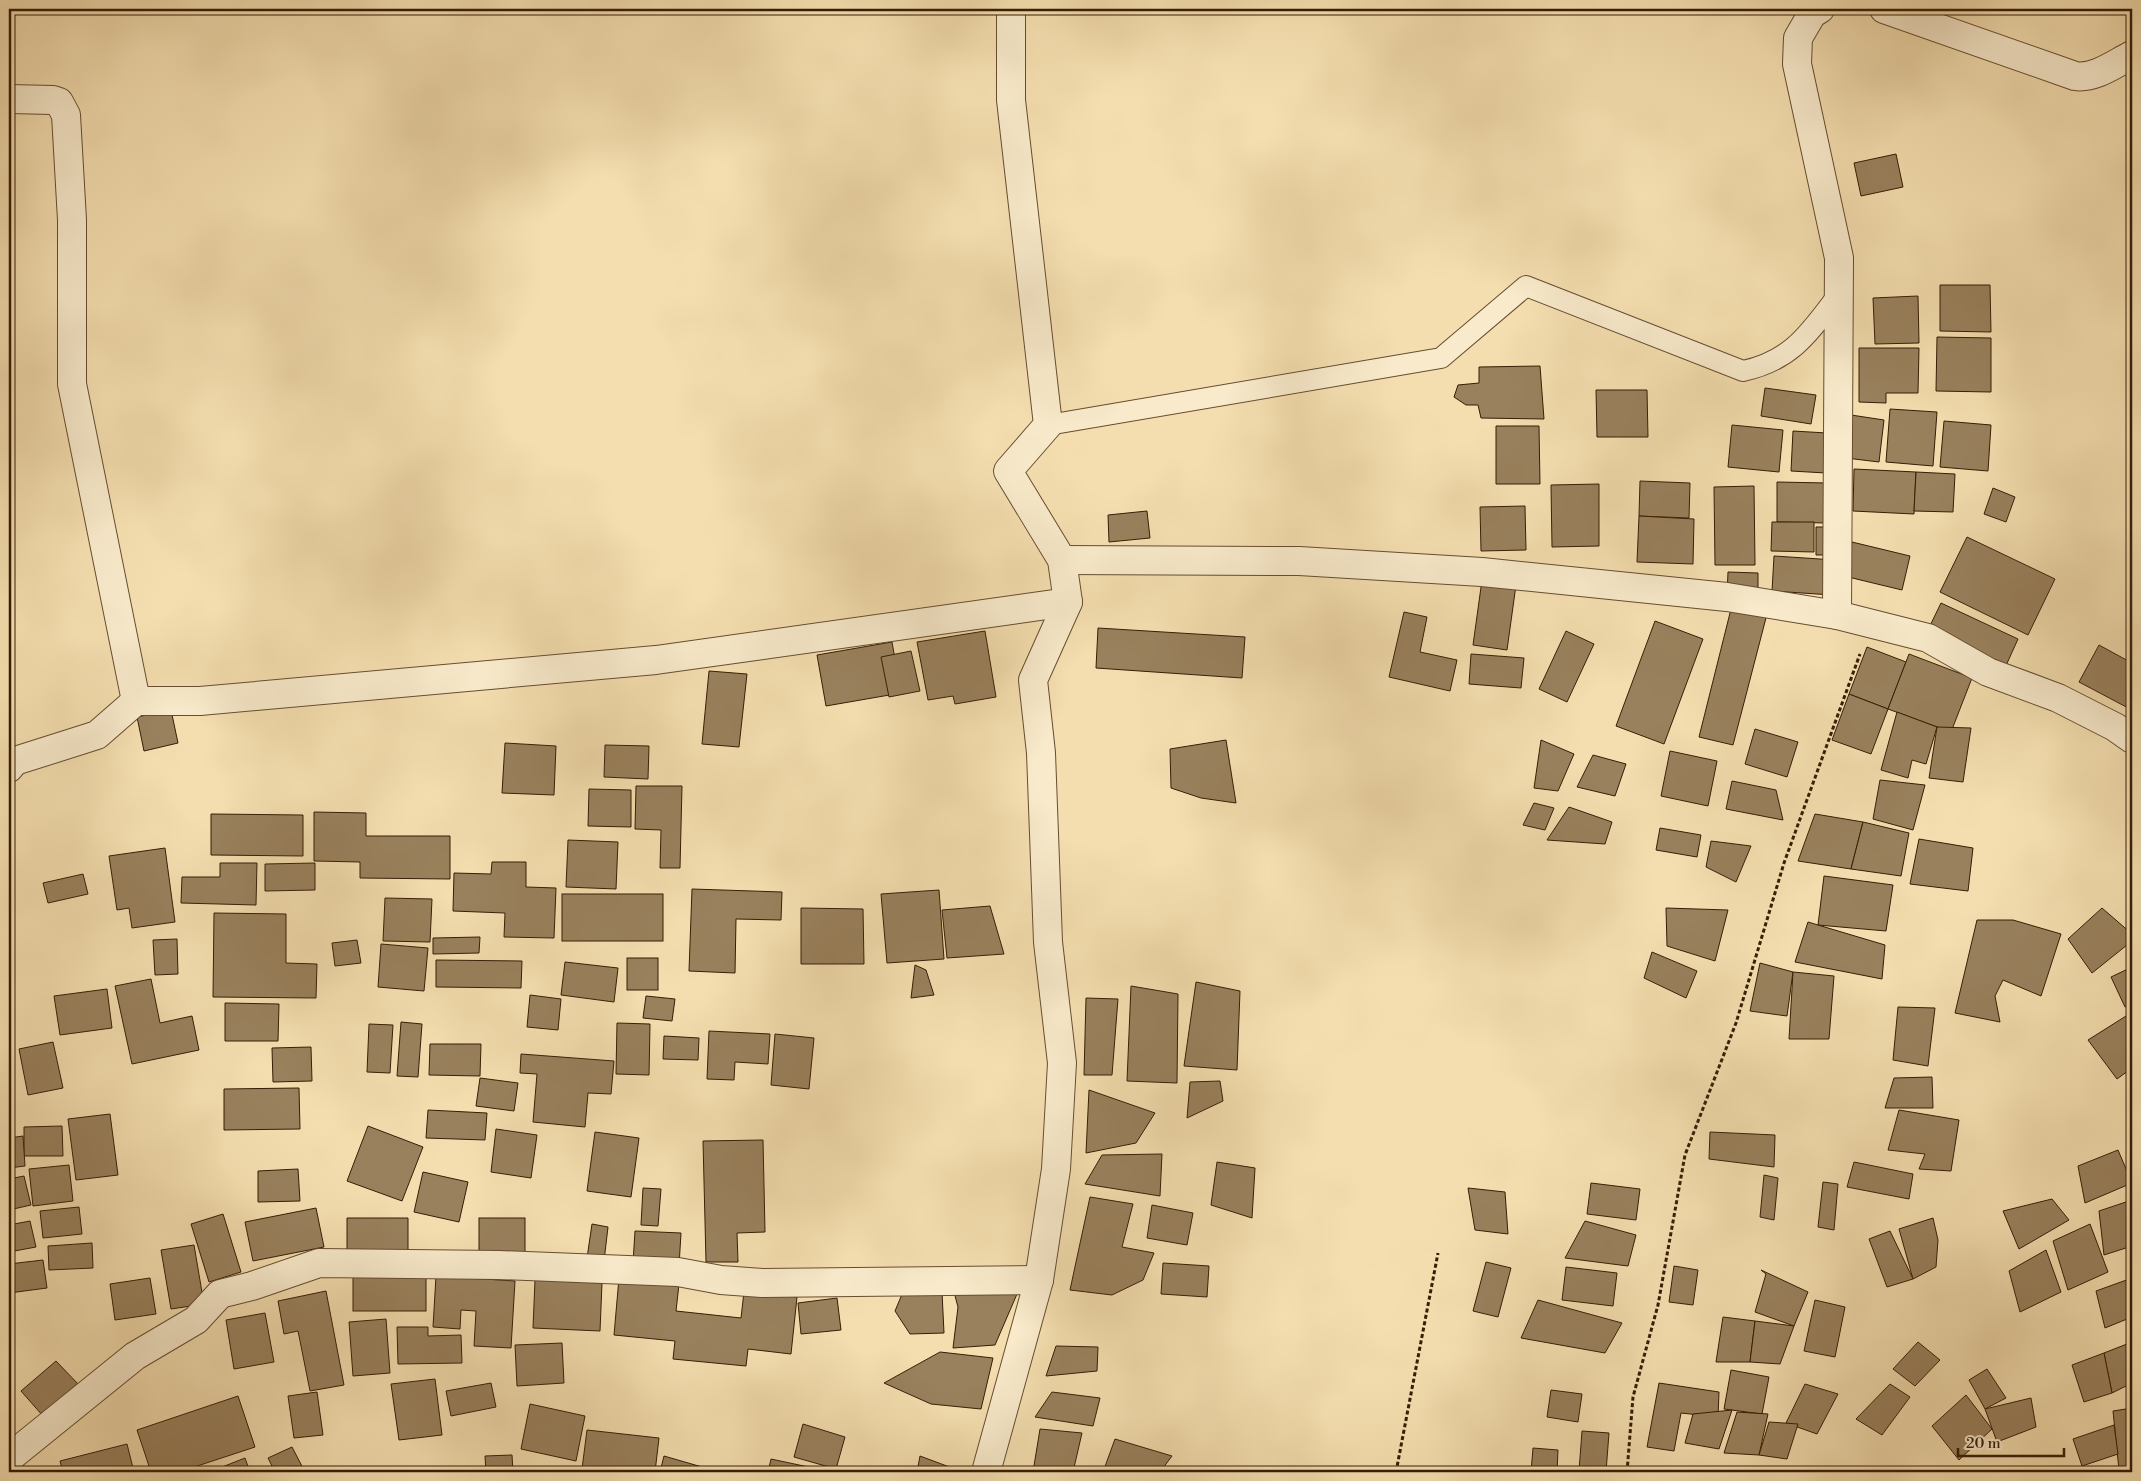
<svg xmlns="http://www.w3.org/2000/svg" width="2141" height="1481" viewBox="0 0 2141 1481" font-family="'Libre Bodoni',serif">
	<rect width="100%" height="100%" fill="#f4deaf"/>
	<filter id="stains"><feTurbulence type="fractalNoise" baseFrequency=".004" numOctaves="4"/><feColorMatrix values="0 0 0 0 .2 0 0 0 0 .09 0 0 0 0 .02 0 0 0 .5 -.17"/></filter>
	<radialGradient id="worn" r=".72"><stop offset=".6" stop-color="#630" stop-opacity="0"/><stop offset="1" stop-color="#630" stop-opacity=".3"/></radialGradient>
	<g fill="#99815d" stroke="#361d05">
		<path d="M1896,154L1903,187L1861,196L1854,163Z"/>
		<path d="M1940,285H1990L1991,332L1940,331Z"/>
		<path d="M1918,296L1919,343L1875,344L1873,298Z"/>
		<path d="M1937,337L1991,338V392L1936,391Z"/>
		<path d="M1859,348H1919L1918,393H1886V403L1859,402Z"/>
		<path d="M1540,366L1544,419L1481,418L1478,405H1466L1454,397L1458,385L1479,383V367Z"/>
		<path d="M1765,388L1816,395L1811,424L1761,416Z"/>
		<path d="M1596,390H1647L1648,437H1597Z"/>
		<path d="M1890,409L1937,412L1933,466L1886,462Z"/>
		<path d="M1851,415L1884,420L1879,462L1846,458Z"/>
		<path d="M1944,421L1991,425L1988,471L1940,467Z"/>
		<path d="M1732,425L1783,430L1779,472L1728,467Z"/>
		<path d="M1496,426H1539L1540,484H1496Z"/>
		<path d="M1793,431L1827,433L1826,473L1791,471Z"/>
		<path d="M1854,469L1916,472L1914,514L1853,511Z"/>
		<path d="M1916,472L1955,474L1953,512L1914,511Z"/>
		<path d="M1640,481L1690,483L1689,518L1639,516Z"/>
		<path d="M1777,482L1827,483L1826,523L1777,522Z"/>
		<path d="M1599,484V546L1552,547L1551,485Z"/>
		<path d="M1754,486L1755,565H1715L1714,487Z"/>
		<path d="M1993,488L2015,497L2006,522L1984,514Z"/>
		<path d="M1525,506L1526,550L1481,551L1480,507Z"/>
		<path d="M1147,511L1150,538L1109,542L1108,515Z"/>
		<path d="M1639,516L1694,519L1693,564L1637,562Z"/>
		<path d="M1772,522H1814V552L1771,551Z"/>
		<path d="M1816,527H1835L1834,555H1816Z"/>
		<path d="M1967,537L2055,579L2028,635L1940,592Z"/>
		<path d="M1852,542L1910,556L1902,590L1844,576Z"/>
		<path d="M1774,556L1835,560L1832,595L1772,591Z"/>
		<path d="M1728,572L1758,573V596L1727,595Z"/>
		<path d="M1482,580L1516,585L1507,650L1473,645Z"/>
		<path d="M1941,603L2018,639L2004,670L1926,634Z"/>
		<path d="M1732,605L1767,614L1733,745L1699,737Z"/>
		<path d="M1404,612L1427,617L1420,652L1457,660L1450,691L1389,677Z"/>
		<path d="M1655,621L1703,639L1664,744L1616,726Z"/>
		<path d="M1098,628L1245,637L1242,678L1096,668Z"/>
		<path d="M985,631L996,697L955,704L953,696L928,700L917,642Z"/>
		<path d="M1566,631L1594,644L1567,702L1539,689Z"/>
		<path d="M892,642L901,693L826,706L817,655Z"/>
		<path d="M2099,645L2132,663V710L2079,682Z"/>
		<path d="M1867,647L1906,662L1888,709L1849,694Z"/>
		<path d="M911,651L920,691L889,697L881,657Z"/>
		<path d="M1471,654L1524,658L1521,688L1469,684Z"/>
		<path d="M1909,654L1972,678L1951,732L1888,709Z"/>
		<path d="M709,671L747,674L739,747L702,744Z"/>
		<path d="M1849,694L1888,709L1871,754L1832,740Z"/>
		<path d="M171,710L178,743L144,751L137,717Z"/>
		<path d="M1897,712L1937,727L1926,764L1912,760L1908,778L1881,770Z"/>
		<path d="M1937,727L1971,728L1963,782L1929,778Z"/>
		<path d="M1755,729L1798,742L1787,777L1745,764Z"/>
		<path d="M1226,740L1236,803L1201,798L1171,788L1170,749Z"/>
		<path d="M1541,740L1574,754L1558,791L1534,788Z"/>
		<path d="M505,743L556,746L554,795L502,793Z"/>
		<path d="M605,745L649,746L648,779L604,777Z"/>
		<path d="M1670,751L1717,761L1708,806L1661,796Z"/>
		<path d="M1593,755L1626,764L1615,796L1577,787Z"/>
		<path d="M1880,780L1925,785L1913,830L1873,819Z"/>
		<path d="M1732,781L1776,790L1783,820L1726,809Z"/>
		<path d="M636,786H682L680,868H660L661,830L635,829Z"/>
		<path d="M589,789L631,790V827L588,826Z"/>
		<path d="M1534,803L1554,808L1545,830L1523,825Z"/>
		<path d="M1569,807L1612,822L1605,844L1547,840Z"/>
		<path d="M314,812L366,813V836H450V879L360,878V862L314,861Z"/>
		<path d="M211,814L303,815V856L211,855Z"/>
		<path d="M1815,814L1863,822L1851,869L1798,861Z"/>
		<path d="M1863,822L1909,833L1901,876L1851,869Z"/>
		<path d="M1660,828L1701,835L1697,857L1656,850Z"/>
		<path d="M1919,839L1973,848L1968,891L1910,884Z"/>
		<path d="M568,840L618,842L616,889L566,887Z"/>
		<path d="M1711,841L1751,846L1736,882L1706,867Z"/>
		<path d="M165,848L175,922L132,928L129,908L117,910L109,856Z"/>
		<path d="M492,862H526V887L556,888L554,938L504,937L505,913L453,911L454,873L491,874Z"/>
		<path d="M220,863H257L256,905L181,903L182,877H220Z"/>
		<path d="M315,863V890L265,891V864Z"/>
		<path d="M83,874L88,894L48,903L43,883Z"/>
		<path d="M1824,876L1893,885L1886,931L1818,925Z"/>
		<path d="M692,889L782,892L781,920L736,919L735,973L689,971Z"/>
		<path d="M939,890L944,959L887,963L881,894Z"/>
		<rect x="562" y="894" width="101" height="47"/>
		<path d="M385,898L432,899L430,942L383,941Z"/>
		<path d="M990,906L1004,954L947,958L942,910Z"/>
		<path d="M801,908L863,909L864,964H801Z"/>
		<path d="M1666,908L1728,910L1715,961L1667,946Z"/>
		<path d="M2102,908L2132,934V941L2092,973L2068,939Z"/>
		<path d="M214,913L286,914V963L317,964L316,998L213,997Z"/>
		<path d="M1977,920H2013L2061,934L2041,996L2003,980L1995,996L2000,1022L1955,1013Z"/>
		<path d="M1808,922L1885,945L1882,979L1795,962Z"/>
		<path d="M480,937L479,953L433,954V938Z"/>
		<path d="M177,939L178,974L155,975L153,940Z"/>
		<path d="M357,940L361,963L335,966L332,943Z"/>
		<path d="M381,944L428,948L424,991L378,987Z"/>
		<path d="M1652,952L1697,971L1686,998L1644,978Z"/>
		<rect x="627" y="958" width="31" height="32"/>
		<path d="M436,960L522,961L521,988L436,987Z"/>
		<path d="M565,962L618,968L614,1002L561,995Z"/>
		<path d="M1760,963L1793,972L1787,1016L1750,1011Z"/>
		<path d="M915,965L926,970L934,995L911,998Z"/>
		<path d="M2132,967V1005L2125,1007L2111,977Z"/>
		<path d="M1793,972L1834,976L1829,1039H1789Z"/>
		<path d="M151,979L160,1023L192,1016L199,1050L132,1064L115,986Z"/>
		<path d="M1196,982L1240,991L1237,1070L1184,1066Z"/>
		<path d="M1131,986L1178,994L1177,1083L1127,1081Z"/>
		<path d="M107,989L112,1028L60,1035L54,996Z"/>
		<path d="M530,995L561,999L558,1030L527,1027Z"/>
		<path d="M646,996L675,999L672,1021L643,1018Z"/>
		<path d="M1086,998L1118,999L1112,1075H1084Z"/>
		<path d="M225,1003L279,1004L278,1041H225Z"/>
		<path d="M1898,1007L1935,1008L1928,1066L1893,1060Z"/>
		<path d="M2126,1016L2132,1026V1068L2117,1079L2088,1040Z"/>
		<path d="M401,1022L422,1024L418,1077L397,1076Z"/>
		<path d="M617,1023L650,1024L649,1075L616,1074Z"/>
		<path d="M369,1024L393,1025L390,1073L367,1072Z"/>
		<path d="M709,1031L770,1034L768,1064L735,1062L734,1080L707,1079Z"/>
		<path d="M775,1034L814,1038L809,1089L771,1085Z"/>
		<path d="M664,1036L699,1038L698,1060L663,1059Z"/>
		<path d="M53,1042L63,1088L28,1095L19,1049Z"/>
		<path d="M430,1044H481L480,1076L429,1075Z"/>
		<path d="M311,1047L312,1081L273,1082L272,1048Z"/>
		<path d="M521,1054L614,1061L611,1094L588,1093L585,1127L533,1122L537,1074L520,1073Z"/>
		<path d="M1932,1077L1933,1108H1885L1894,1078Z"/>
		<path d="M480,1078L518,1083L514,1111L476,1106Z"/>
		<path d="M1220,1081L1223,1101L1187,1118L1190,1082Z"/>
		<path d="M299,1088L300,1129L224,1130V1089Z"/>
		<path d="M1089,1090L1155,1113L1136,1143L1086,1153Z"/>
		<path d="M428,1110L487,1113L485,1140L426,1138Z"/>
		<path d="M1899,1110L1959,1120L1951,1171L1919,1169L1925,1154L1888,1150Z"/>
		<path d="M110,1114L118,1175L76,1180L68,1119Z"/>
		<path d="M62,1126L63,1156H24V1127Z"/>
		<path d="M368,1126L423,1147L402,1201L347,1181Z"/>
		<path d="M496,1129L537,1135L531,1178L491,1172Z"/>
		<path d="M595,1132L639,1138L631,1197L587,1191Z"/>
		<path d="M1710,1132L1775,1135L1774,1167L1709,1159Z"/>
		<path d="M23,1136L25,1166L9,1168V1138Z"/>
		<path d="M763,1140L765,1232L737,1233L738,1262H706L703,1141Z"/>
		<path d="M2118,1150L2132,1183L2085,1203L2078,1166Z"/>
		<path d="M1162,1154L1160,1196L1085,1184L1102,1155Z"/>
		<path d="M1217,1162L1255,1168L1252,1218L1211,1205Z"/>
		<path d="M1854,1162L1913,1174L1909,1199L1847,1187Z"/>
		<path d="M69,1165L73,1201L33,1206L29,1169Z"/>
		<path d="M298,1169L300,1201L258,1202V1171Z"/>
		<path d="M423,1172L468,1182L459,1222L414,1212Z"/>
		<path d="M1764,1175L1778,1178L1774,1220L1760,1217Z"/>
		<path d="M24,1176L31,1205L9,1210V1179Z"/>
		<path d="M1823,1182L1838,1184L1834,1230L1818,1227Z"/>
		<path d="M1591,1183L1640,1189L1636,1220L1587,1214Z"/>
		<path d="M643,1188L661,1189L658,1226L641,1225Z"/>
		<path d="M1468,1188L1505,1192L1508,1234L1475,1230Z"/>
		<path d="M1090,1197L1133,1204L1122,1247L1154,1253L1143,1280L1112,1295L1070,1290Z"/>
		<path d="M2052,1199L2069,1220L2019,1249L2003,1211Z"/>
		<path d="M2132,1200V1246L2104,1255L2099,1211Z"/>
		<path d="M1152,1205L1193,1213L1187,1245L1147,1238Z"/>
		<path d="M79,1207L82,1234L43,1238L40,1211Z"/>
		<path d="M316,1208L324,1247L253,1261L245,1222Z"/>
		<path d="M223,1214L241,1272L209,1282L191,1224Z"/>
		<path d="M347,1218H408V1256L347,1255Z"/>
		<rect x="479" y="1218" width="46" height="35"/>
		<path d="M1933,1218L1938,1240L1936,1267L1913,1279L1899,1229Z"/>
		<path d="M30,1221L36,1247L9,1252V1225Z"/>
		<path d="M1585,1221L1636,1235L1628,1266L1565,1258Z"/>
		<path d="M592,1224L608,1227L604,1261L587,1258Z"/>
		<path d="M2090,1224L2108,1272L2068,1290L2053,1241Z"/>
		<path d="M635,1231L681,1233L679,1266L633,1263Z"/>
		<path d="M1890,1231L1913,1279L1887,1287L1869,1239Z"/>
		<path d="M92,1243L93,1268L49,1270L48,1246Z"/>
		<path d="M194,1245L204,1304L171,1309L161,1250Z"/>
		<path d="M2046,1250L2061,1292L2020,1312L2009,1271Z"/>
		<path d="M43,1260L47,1288L9,1293V1264Z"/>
		<path d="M1486,1262L1511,1268L1498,1317L1473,1311Z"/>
		<path d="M1163,1263L1209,1266L1207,1297L1161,1294Z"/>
		<path d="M1674,1266L1698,1270L1693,1305L1669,1302Z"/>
		<path d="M1566,1267L1617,1273L1613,1306L1562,1300Z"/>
		<rect x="353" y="1270" width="73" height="41"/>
		<path d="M1761,1270L1808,1292L1794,1326L1755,1312L1766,1274Z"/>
		<path d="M436,1276L515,1281L511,1348L474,1346L476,1311L461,1310L460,1329L433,1327Z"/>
		<path d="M150,1278L156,1314L115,1320L110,1284Z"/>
		<path d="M619,1278L679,1284L676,1311L741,1318L744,1292L797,1297L791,1354L748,1349L746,1366L673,1359L675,1341L614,1335Z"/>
		<path d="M2132,1278V1317L2105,1328L2096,1291Z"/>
		<path d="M535,1280L602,1283L600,1331L533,1328Z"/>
		<path d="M326,1291L344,1385L310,1391L298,1331L284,1334L278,1301Z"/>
		<path d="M903,1292H942L944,1333L910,1334L895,1311Z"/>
		<path d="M954,1292L1017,1294L995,1345L953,1348L958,1307Z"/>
		<path d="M837,1298L841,1330L801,1334L798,1303Z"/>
		<path d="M1538,1300L1622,1323L1605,1353L1521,1338Z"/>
		<path d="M1815,1300L1845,1307L1835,1357L1804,1351Z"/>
		<path d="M265,1313L274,1362L234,1369L226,1320Z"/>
		<path d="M1723,1317L1755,1321L1750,1362H1716Z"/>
		<path d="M386,1319L390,1373L353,1376L349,1322Z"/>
		<path d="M1755,1321L1794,1326L1780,1364L1750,1362Z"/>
		<path d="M397,1327H428V1336L461,1335L462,1363L398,1364Z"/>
		<path d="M1918,1342L1940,1360L1915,1386L1893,1369Z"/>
		<path d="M2132,1342V1383L2112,1393L2104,1353Z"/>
		<path d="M562,1343L564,1383L517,1386L515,1345Z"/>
		<path d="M1056,1346L1098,1347L1097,1371L1046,1376Z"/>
		<path d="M940,1352L993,1358L981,1409L931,1404L884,1383Z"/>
		<path d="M2104,1353L2112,1393L2084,1402L2072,1365Z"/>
		<path d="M56,1361L79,1385L43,1416L21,1391Z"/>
		<path d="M1987,1369L2006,1398L1985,1409L1969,1380Z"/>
		<path d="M1731,1370L1769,1377L1762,1414L1724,1409Z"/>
		<path d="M435,1379L442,1435L399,1440L391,1384Z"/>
		<path d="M491,1383L496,1407L451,1416L446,1391Z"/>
		<path d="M1659,1383L1719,1392L1718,1417L1681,1413L1674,1451L1647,1447Z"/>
		<path d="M1805,1384L1838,1394L1817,1434L1786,1423Z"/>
		<path d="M1890,1384L1910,1397L1882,1435L1856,1419Z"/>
		<path d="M1551,1390L1582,1394L1578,1422L1547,1417Z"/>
		<path d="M317,1392L323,1435L294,1438L288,1396Z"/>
		<path d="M1052,1392L1100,1398L1093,1426L1035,1417Z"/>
		<path d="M1966,1395L1992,1429L1959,1460L1932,1426Z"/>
		<path d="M238,1396L255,1447L179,1472H151L137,1430Z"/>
		<path d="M2031,1398L2036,1427L1997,1442L1985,1409Z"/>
		<path d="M530,1404L585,1416L576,1461L521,1449Z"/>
		<path d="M2132,1408V1468L2119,1470L2113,1411Z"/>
		<path d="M1732,1410L1719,1449L1685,1443L1693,1414Z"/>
		<path d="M1737,1412L1768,1414L1759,1455L1724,1453Z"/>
		<path d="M1769,1422L1798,1424L1787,1459L1759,1455Z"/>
		<path d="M803,1424L845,1437L836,1469L794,1457Z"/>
		<path d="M2114,1425L2118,1454L2082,1466L2073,1439Z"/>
		<path d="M1040,1429L1082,1433L1073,1472H1033Z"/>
		<path d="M587,1430L659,1438L655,1472H611L582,1469Z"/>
		<path d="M1582,1431L1609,1433L1606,1472L1579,1471Z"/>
		<path d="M1115,1439L1172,1456L1160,1472H1103Z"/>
		<path d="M127,1444L134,1472H63L60,1461Z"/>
		<path d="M292,1447L305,1472H275L268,1458Z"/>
		<path d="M1533,1448L1558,1450L1557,1472H1531Z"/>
		<path d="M512,1455L513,1472H486L485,1456Z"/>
		<path d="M664,1456L709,1469L708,1472H660Z"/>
		<path d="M920,1456L963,1472H917Z"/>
		<path d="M245,1458L250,1472H219L217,1469Z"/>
		<path d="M771,1459L832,1472H768Z"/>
	</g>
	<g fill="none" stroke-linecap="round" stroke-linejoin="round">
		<g stroke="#664d30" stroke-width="22">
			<path id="service" d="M1048,425L1441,358L1526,286L1743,371C1794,360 1811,330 1841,291"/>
		</g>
		<g stroke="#664d30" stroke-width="30">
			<g id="minor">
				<path d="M1820,9L1812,14L1798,38L1797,64L1839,258L1837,615"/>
				<path d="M1884,9L2075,76C2095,79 2114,64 2132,55"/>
				<path d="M9,99L53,100L59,102L66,115L72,220V384L136,701"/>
				<path d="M1062,560L1299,561L1482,572L1727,597L1837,615L1928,638L1988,672L2058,698L2115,727L2132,739"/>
				<path d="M9,768L15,761L97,735L136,701H200L656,660L1068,602"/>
				<path d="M9,1458L135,1356L196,1320L220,1294L252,1286L319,1263L499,1265L678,1272L721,1280L762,1283L1039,1280"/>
				<path d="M986,1472L1039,1280L1056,1169L1062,1063L1048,942L1041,753L1033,680L1068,602L1062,560L1008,471L1048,425L1011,100V9"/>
			</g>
		</g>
		<g stroke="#361d05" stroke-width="3" stroke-dasharray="4 2.5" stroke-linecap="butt">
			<path d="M1396,1472L1438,1253"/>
			<path d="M1627,1472L1633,1397L1658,1305L1685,1155L1736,1023L1784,863L1860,654"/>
		</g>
		<use href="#service" stroke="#f8eacb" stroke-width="20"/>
		<use href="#minor" stroke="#f8eacb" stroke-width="28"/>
	</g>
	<rect width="2141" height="1481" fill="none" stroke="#f4deaf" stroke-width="30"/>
	<rect x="10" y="10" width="2121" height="1461" fill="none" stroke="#361d05" stroke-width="2.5"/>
	<rect x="15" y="15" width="2111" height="1451" fill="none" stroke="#361d05"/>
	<path d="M1958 1448v8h106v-8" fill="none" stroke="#361d05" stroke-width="2.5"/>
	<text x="1966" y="1448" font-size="15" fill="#361d05" stroke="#f8eacb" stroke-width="4" paint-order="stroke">20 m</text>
	<rect width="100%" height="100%" filter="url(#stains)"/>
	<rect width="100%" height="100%" fill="url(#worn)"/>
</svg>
